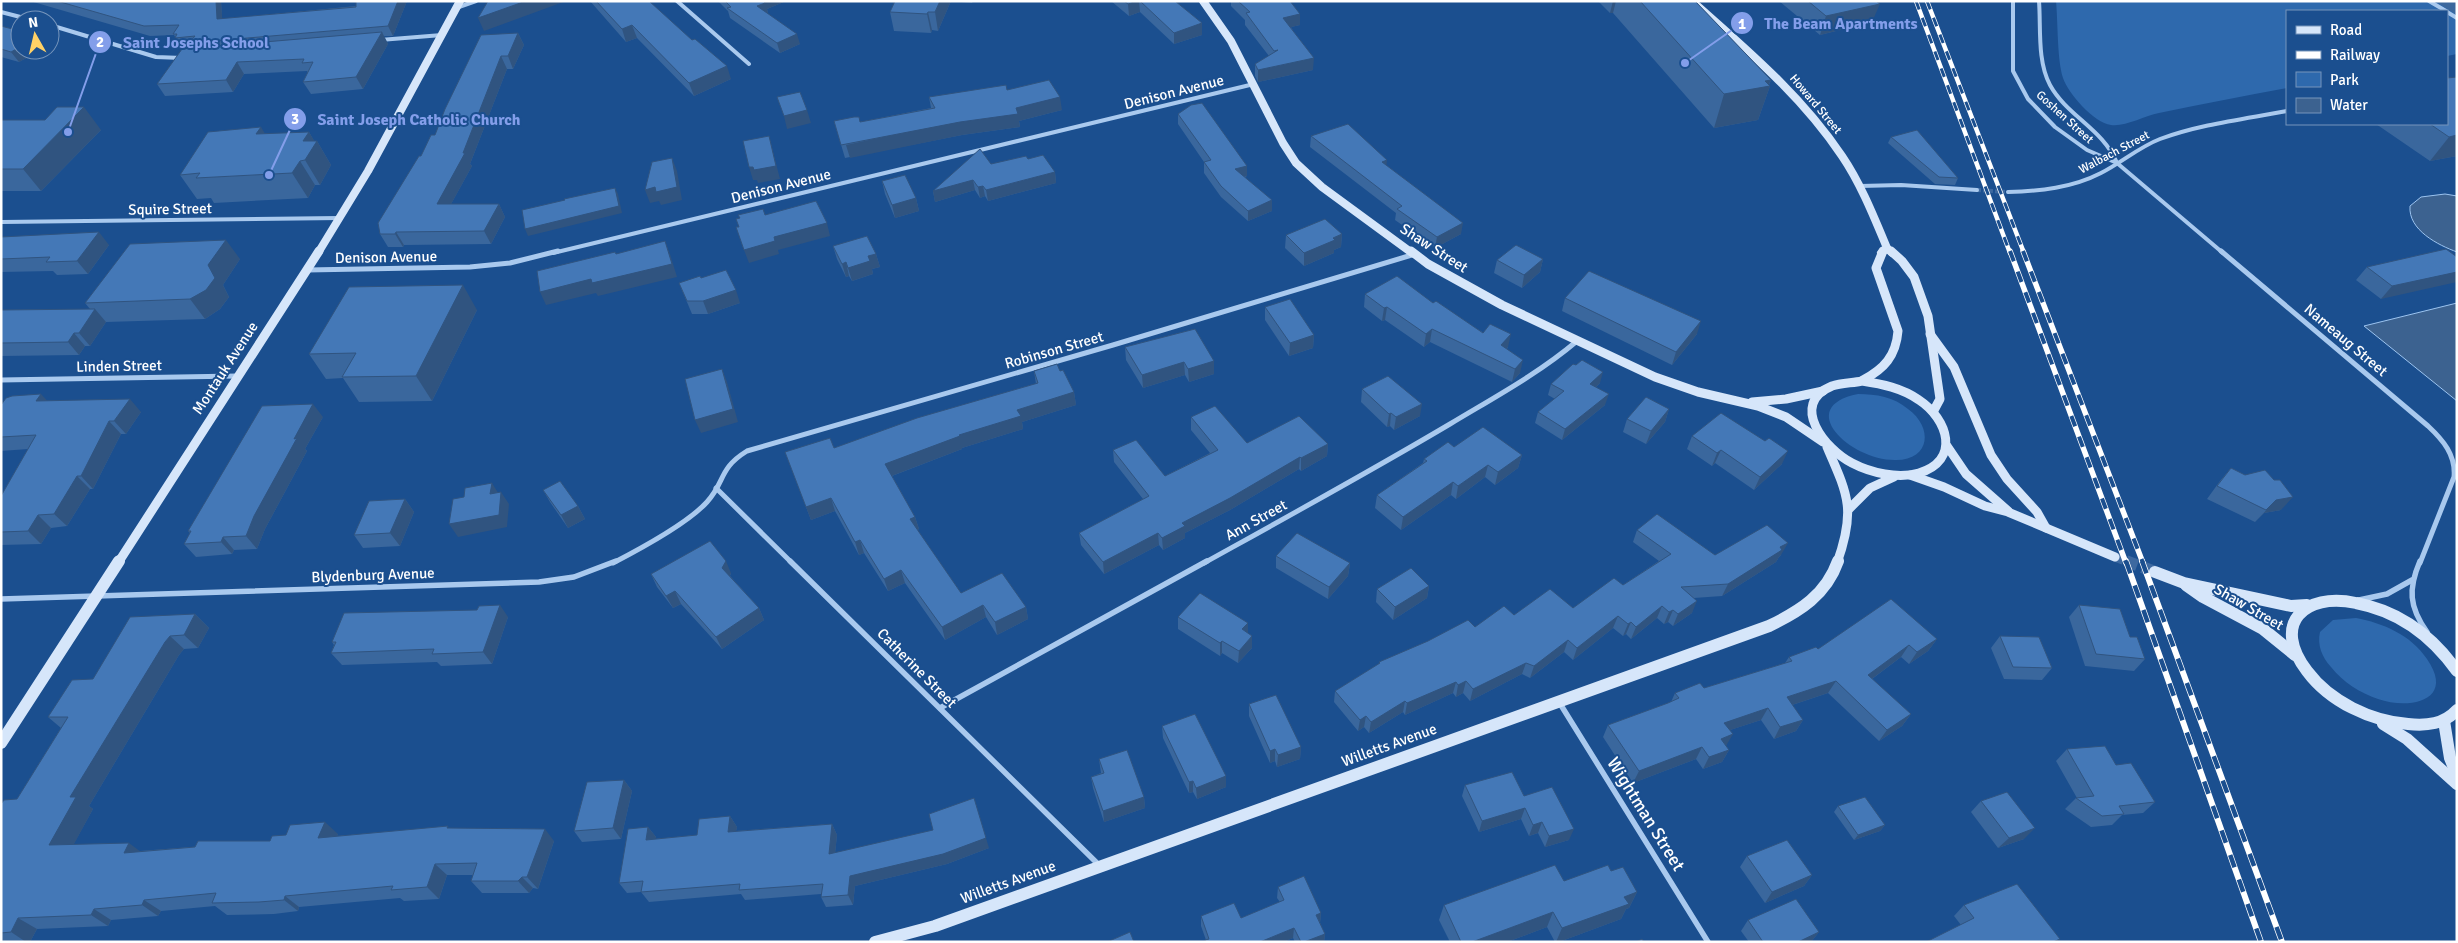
<svg xmlns="http://www.w3.org/2000/svg" width="2458" height="943" viewBox="0 0 2458 943" font-family="Signika,sans-serif">
	<rect width="100%" height="100%" fill="#1b4f8f"/>
	<g fill="#2e69ad">
		<path d="M2056,1H2457V54L2447,56V11H2287V88C2244,96 2201,104 2159,113C2144,116 2125,127 2111,125C2094,123 2068,93 2063,78C2057,59 2058,22 2056,1Z"/>
		<path d="M1858,394C1876,394 1894,397 1908,409C1933,427 1931,460 1896,460C1851,461 1793,407 1858,394Z"/>
		<path d="M2356,618C2383,623 2411,635 2427,659C2456,701 2409,710 2378,699C2360,693 2343,682 2331,667C2322,657 2317,645 2320,632L2333,620Z"/>
	</g>
	<g fill="#3c6290" stroke="#9cc4f0">
		<path d="M2445,194L2457,196V252C2438,245 2408,230 2410,206L2421,197Z"/>
		<path d="M2457,303V401L2364,326Z"/>
	</g>
	<g fill="none" stroke-linecap="round" stroke-linejoin="round">
		<path stroke="#3d69a0" stroke-width="4" stroke-dasharray="4 2" stroke-linecap="butt" d="M1977,190L2008,192"/>
		<path stroke="#3d69a0" stroke-width="9" stroke-dasharray="9 5" stroke-linecap="butt" d="M2115,557L2130,563"/>
		<path stroke="#3d69a0" stroke-width="12" stroke-dasharray="12 5.5" stroke-linecap="butt" d="M2126,561L2155,572"/>
		<g stroke="#a9c9ee" stroke-width="4">
			<path d="M677,1L749,64"/>
			<path d="M2013,1V71L2028,99L2055,127L2087,150L2117,163L2223,253"/>
			<path d="M2039,1C2041,27 2037,61 2050,85C2067,116 2103,129 2117,163"/>
			<path d="M2429,1L2446,11"/>
			<path d="M456,8L476,1"/>
			<path d="M1,12L32,20"/>
			<path d="M2447,12L2457,18"/>
			<path d="M50,25L156,57L182,58"/>
			<path d="M380,40L442,35"/>
			<path d="M1860,186L1901,185L1977,190"/>
			<path d="M2008,192C2040,191 2072,188 2101,173C2121,163 2139,147 2160,139C2201,124 2245,119 2287,111"/>
			<path d="M1,222L340,218"/>
			<path d="M553,253L1254,84"/>
		</g>
		<g stroke="#a9c9ee" stroke-width="5">
			<path d="M2221,251L2428,426C2443,440 2456,455 2454,477L2420,563"/>
			<path d="M307,270L470,267L510,263L558,251"/>
			<path d="M1,380L237,376"/>
			<path d="M716,488L792,563"/>
			<path d="M613,563C640,549 688,523 707,502C726,481 718,469 747,451L1113,345L1415,254"/>
			<path d="M1204,563C1287,517 1369,472 1450,424C1493,398 1538,374 1577,341"/>
		</g>
		<g stroke="#a9c9ee" stroke-width="5.5">
			<path d="M790,561L1100,866"/>
			<path d="M2420,561C2408,589 2409,607 2427,632"/>
			<path d="M1,599L539,582L574,577L616,561"/>
			<path d="M2359,600L2387,594L2412,580"/>
			<path d="M1559,702L1708,942"/>
			<path d="M940,708L1207,561"/>
		</g>
		<g stroke="#d6e6fa" stroke-width="8">
			<path d="M1203,1L1231,41L1283,143L1296,163L1322,187L1412,253"/>
			<path d="M1692,1C1746,49 1801,95 1842,156C1861,184 1874,217 1887,248L1892,253"/>
			<path d="M318,253L368,171L460,1"/>
			<path d="M1881,253L1887,248"/>
		</g>
		<g stroke="#d6e6fa" stroke-width="9">
			<path d="M1411,251L1428,264L1502,305L1655,377L1698,392L1758,406L1786,417L1823,442"/>
			<path d="M1891,251L1902,261L1914,277L1928,316L1940,399L1933,412"/>
			<path d="M1930,334L1954,367L1991,455L2007,479L2037,512L2046,528"/>
			<path d="M1863,380C1884,369 1896,356 1898,331L1876,268L1883,251"/>
			<path d="M1862,381C1882,384 1902,388 1919,400C1948,419 1961,460 1919,473C1898,479 1871,473 1852,463C1826,450 1788,404 1832,386C1841,383 1853,383 1862,381Z"/>
			<path d="M1752,402L1786,399L1823,391"/>
			<path d="M1947,446L1966,474L2008,511"/>
			<path d="M1827,447C1848,495 1856,510 1837,563"/>
			<path d="M1910,475L1944,487L1985,506L2008,512L2115,557"/>
			<path d="M1849,509L1870,488L1894,477"/>
			<path d="M118,563L319,251"/>
		</g>
		<g stroke="#d6e6fa" stroke-width="12">
			<path d="M2155,572L2184,583L2291,606L2307,605"/>
			<path d="M2186,585L2203,597L2263,629L2295,655"/>
			<path d="M2457,671C2432,636 2399,611 2356,603C2304,592 2271,624 2307,671C2330,702 2371,721 2408,724C2427,726 2444,724 2457,710"/>
			<path d="M2444,721L2450,758L2457,775"/>
			<path d="M2383,724L2407,739L2457,784"/>
			<path d="M1,743L119,561"/>
			<path d="M875,942L935,926L1769,626C1800,611 1826,595 1838,561"/>
		</g>
		<g stroke="#fff" stroke-width="4.5">
			<g id="rail-far2">
				<path d="M1916,1L2010,253"/>
				<path d="M1927,1L2024,253"/>
			</g>
		</g>
		<g stroke="#fff" stroke-width="5.5">
			<g id="rail-far1">
				<path d="M2010,251L2126,563"/>
				<path d="M2023,251L2143,563"/>
			</g>
		</g>
		<g stroke="#fff" stroke-width="6">
			<g id="rail">
				<path d="M2126,561L2261,942"/>
				<path d="M2142,561L2282,942"/>
			</g>
		</g>
		<use href="#rail-far2" stroke="#1b4f8f" stroke-width="3" stroke-dasharray="9" stroke-linecap="butt"/>
		<use href="#rail-far1" stroke="#1b4f8f" stroke-width="4" stroke-dasharray="11" stroke-linecap="butt"/>
		<use href="#rail" stroke="#1b4f8f" stroke-width="4.5" stroke-dasharray="13" stroke-linecap="butt"/>
	</g>
	<g fill="#3a679d">
		<path d="M30,1H221L222,19L407,1L393,36H384L388,44L363,89L311,94L303,82L308,73L307,71L244,74L233,92L165,96L157,84L192,48L191,46L181,47L174,35L150,36Z"/>
		<path d="M590,1H649L731,79L694,96L637,38L626,42Z"/>
		<path d="M718,1H786L767,9L768,13H767L800,44L780,53L730,18L728,11Z"/>
		<path d="M895,1H973L972,3L951,1L938,31L932,30L931,33L894,31L890,12Z"/>
		<path d="M1111,1H1175L1202,23V35L1174,44L1140,12L1129,16Z"/>
		<path d="M1231,1H1290L1300,25L1291,27L1313,70L1258,82L1255,76V64L1269,56L1245,25V20L1231,6Z"/>
		<path d="M1598,1H1695L1771,80L1769,85L1770,86L1758,120L1714,128L1613,13H1610Z"/>
		<path d="M1779,1H1876L1872,22L1820,35Z"/>
		<path d="M2435,1H2457V15Z"/>
		<path d="M1,26L20,50H41L19,62L1,57Z"/>
		<path d="M518,33L524,45L513,69H507L470,164L472,166L451,204H499L505,217L491,244L404,245L403,247H388L380,234L421,156L435,135Z"/>
		<path d="M1007,90L1062,110L1019,121L1020,127L962,135L845,158L834,121L860,122L931,108L929,97Z"/>
		<path d="M1178,114L1247,166V176L1245,177L1272,211L1248,221L1221,197L1204,173V162L1178,124Z"/>
		<path d="M1,120L101,130L41,191H1Z"/>
		<path d="M2376,124H2447L2457,156L2430,161Z"/>
		<path d="M309,132L314,141H317L331,165L320,185H315L308,198L214,203L211,198L197,199L180,175Z"/>
		<path d="M1311,136L1387,166L1461,234L1435,248L1395,220L1396,213L1310,147Z"/>
		<path d="M1891,137L1958,178L1955,185L1935,184L1888,143Z"/>
		<path d="M1028,159L1055,172L1056,183L988,201L985,196L980,198L975,190L935,202L933,191L991,164Z"/>
		<path d="M882,181L916,198L919,211L895,218L885,194Z"/>
		<path d="M1342,234L1341,247L1334,250V253L1304,266L1285,248L1286,235Z"/>
		<path d="M1,237L109,245L88,274L57,275L53,271L1,272Z"/>
		<path d="M833,246L876,254L880,267L872,269L873,274L852,281L849,276L846,277L837,259Z"/>
		<path d="M2457,257L2381,299L2356,280L2367,267Z"/>
		<path d="M240,259L223,285L229,297L220,309L205,319L106,322L90,346H85L79,355L1,356V310L90,309L85,303Z"/>
		<path d="M1543,259L1540,272L1522,288L1494,273L1497,260Z"/>
		<path d="M701,278L740,303L708,314H692L679,283Z"/>
		<path d="M1365,294L1433,303L1508,347L1507,349L1520,373L1512,382L1430,342L1424,347L1385,320L1382,321L1364,307Z"/>
		<path d="M1565,298L1697,334L1672,365L1562,311Z"/>
		<path d="M1265,307L1314,335L1313,348L1289,356L1265,320Z"/>
		<path d="M477,310L432,401L359,402L343,378L326,379L309,354Z"/>
		<path d="M1195,329L1214,374L1189,382L1185,375L1143,388L1126,360L1125,347Z"/>
		<path d="M1034,371H1060L1074,392L1076,405L1022,422L1023,429L962,448V449L892,476L915,517L919,529L917,530L961,593L1026,607L1028,619L997,635L986,617L945,640L905,583L888,591L864,553L859,555L835,511L811,520L785,452L834,448L1036,384Z"/>
		<path d="M1600,383L1596,387L1605,405L1562,440L1535,423L1538,412L1555,399L1548,395L1551,384Z"/>
		<path d="M1362,389L1420,416L1394,430L1390,426L1387,427L1361,402Z"/>
		<path d="M47,401L141,412L126,434H121L93,489H90L67,526L51,528L41,544L1,545V496L28,449L1,451V405Z"/>
		<path d="M1669,409L1665,422L1646,444L1623,432L1627,419Z"/>
		<path d="M323,417L305,449L307,451L265,529L257,549L234,550L232,554L196,557L184,544L190,533L188,531Z"/>
		<path d="M1191,417L1247,443L1328,444L1327,456L1301,471L1299,469L1230,510L1185,533V538L1163,550L1159,545L1104,574L1081,545L1079,533L1143,499L1114,462L1113,450L1165,476L1210,453L1191,430Z"/>
		<path d="M1692,436L1782,464L1754,490L1715,463L1712,466L1687,449Z"/>
		<path d="M1454,447L1522,455L1518,468L1495,485L1485,477L1456,499L1451,495L1401,530L1375,508L1377,495L1423,463L1424,459Z"/>
		<path d="M2231,468L2245,475L2281,510L2264,513L2255,522L2207,499L2220,481Z"/>
		<path d="M543,490L578,506L585,519L568,528L550,502Z"/>
		<path d="M405,499L414,512L400,546L363,548L354,535Z"/>
		<path d="M1637,530L1715,555H1781L1779,557L1776,562L1722,596L1694,598L1692,613L1673,626L1668,622L1664,624L1657,618L1631,639L1626,634L1623,636L1613,628L1573,660L1564,652L1530,678L1522,674L1470,701L1463,693L1456,697L1453,693L1405,715L1403,712L1369,733L1364,727L1358,731L1334,702L1335,691L1379,664V662L1475,627L1514,615L1573,608L1623,585L1659,561L1633,542Z"/>
		<path d="M1276,556L1350,563L1348,576L1328,599L1276,568Z"/>
		<path d="M731,573L730,576L759,608L764,620L722,649L681,604L673,608L657,587L651,574Z"/>
		<path d="M1429,586L1427,598L1393,620L1376,602L1377,589Z"/>
		<path d="M2079,605L2130,637L2145,659L2134,671L2085,666L2069,617Z"/>
		<path d="M195,614L209,628L198,648L184,649L179,655L89,806L93,809L73,845L140,851L270,841L338,834L337,836L451,828L554,841L538,889L533,888L529,893H482L471,881L473,875H447L439,899L404,901L400,898L299,907L298,911L274,914L227,915L215,906L161,911L158,916L111,920L108,926L37,929L30,942H1V804L17,799L61,728L48,717L93,679Z"/>
		<path d="M508,617L492,664L441,666L437,662L342,665L331,653L334,645L332,642Z"/>
		<path d="M1178,617L1248,623V633L1252,636V648L1238,663L1222,653L1220,656L1178,629Z"/>
		<path d="M2000,636L2052,668L2042,680L2004,679L1991,648Z"/>
		<path d="M1937,639L1928,651L1909,664L1901,657L1872,679L1911,714L1902,726L1879,741L1828,693L1792,705L1803,720L1796,731L1774,739L1761,720L1730,730L1726,746L1729,750L1722,762L1703,769L1696,759L1633,783L1603,737L1608,725L1668,703L1671,702L1675,693L1704,688L1785,663L1789,657L1818,649Z"/>
		<path d="M1249,704L1301,747L1300,759L1277,767L1275,761L1270,763L1249,716Z"/>
		<path d="M1162,726L1226,787L1197,799L1193,792L1189,793L1163,738Z"/>
		<path d="M2067,749L2116,765L2155,802L2143,813L2122,815L2112,825L2091,827L2065,809L2076,798H2077L2056,761Z"/>
		<path d="M1099,759L1144,797L1145,808L1104,822L1093,788L1091,777L1101,773Z"/>
		<path d="M624,780L632,791L621,839L582,842L574,831Z"/>
		<path d="M1465,785L1524,796L1569,840L1545,847L1538,833L1529,836L1521,819L1479,832L1462,796Z"/>
		<path d="M1981,801L2024,839L1998,848L1971,812Z"/>
		<path d="M1838,806L1885,825L1880,831L1854,840L1834,812Z"/>
		<path d="M730,816L737,827L736,831L832,824L837,835L835,853L989,848L947,864L855,886L853,905L826,907L821,897V894L745,900L741,894L649,902L641,892L627,893L619,883L648,827L656,837L655,839L697,835Z"/>
		<path d="M1747,856L1812,875L1804,886L1765,903L1740,867Z"/>
		<path d="M1611,871L1637,892L1629,908L1626,909L1621,919L1559,942H1555L1547,927L1507,942H1450L1439,920L1444,905L1564,881Z"/>
		<path d="M1278,887L1321,913L1320,923L1325,934L1324,942H1295L1293,938L1283,942H1205V940H1206L1201,926V916L1241,918L1280,902L1277,898Z"/>
		<path d="M1964,905L2056,942L1961,925L1954,916Z"/>
		<path d="M1748,920L1819,932L1811,942H1749L1741,931Z"/>
	</g>
	<g fill="#305480">
		<path d="M216,1H221L223,29L217,19Z"/>
		<path d="M398,1H407L393,36L388,26Z"/>
		<path d="M526,1H566L484,31L478,18Z"/>
		<path d="M762,1H786L767,9L768,13L760,16L757,6Z"/>
		<path d="M940,1H951L938,31L935,12Z"/>
		<path d="M1137,1H1139L1140,12L1129,16L1128,4Z"/>
		<path d="M1613,1H1616L1613,13H1610Z"/>
		<path d="M1880,4L1872,22L1820,35L1826,16Z"/>
		<path d="M928,12L932,30L931,33L927,14Z"/>
		<path d="M1300,14V25L1283,29V18Z"/>
		<path d="M1202,23V35L1174,44V33Z"/>
		<path d="M632,25L637,38L626,42L622,29Z"/>
		<path d="M382,32L388,44L363,89L356,77Z"/>
		<path d="M518,33L524,45L513,69L508,56Z"/>
		<path d="M797,34L800,44L780,53L777,43Z"/>
		<path d="M20,47V50H41L19,62L11,52Z"/>
		<path d="M501,56L507,69L470,164L472,166L444,217L437,204L463,153Z"/>
		<path d="M1314,58L1313,70L1258,82V70Z"/>
		<path d="M237,62L244,74L233,92L226,80Z"/>
		<path d="M727,66L731,79L694,96L689,83Z"/>
		<path d="M1771,80L1768,86H1770L1758,120L1714,128L1724,94L1765,81Z"/>
		<path d="M1060,97L1062,110L1019,121L1020,127L962,135L850,158L846,145L1016,108Z"/>
		<path d="M84,107L101,130L41,191L23,169Z"/>
		<path d="M807,110L811,123L787,129L784,116Z"/>
		<path d="M261,127L276,152L256,134Z"/>
		<path d="M309,132L315,142L317,141L331,165L320,185L305,160L303,141Z"/>
		<path d="M2457,135V156L2430,161L2449,137Z"/>
		<path d="M769,136L780,179L758,183L757,180H753L749,167Z"/>
		<path d="M672,158L677,171L682,200L661,205L659,201L650,203L645,190Z"/>
		<path d="M1387,160L1386,170L1382,162Z"/>
		<path d="M300,161L315,185L308,198L292,173Z"/>
		<path d="M1247,166V176L1235,179V169Z"/>
		<path d="M1055,172L1056,183L988,201L986,190Z"/>
		<path d="M973,180L975,190L935,202L933,191Z"/>
		<path d="M983,186L985,196L980,198L978,187Z"/>
		<path d="M615,188L618,194L622,213L528,236L525,229Z"/>
		<path d="M916,198L919,211L895,218L892,205Z"/>
		<path d="M1272,200V211L1248,221V211Z"/>
		<path d="M499,204L505,217L491,244L484,231Z"/>
		<path d="M827,223L830,236L778,250L779,254L749,263L744,250L774,237Z"/>
		<path d="M1463,223L1461,234L1435,248L1437,237Z"/>
		<path d="M99,232L109,245L88,274L77,261Z"/>
		<path d="M396,232L404,245L403,247L395,234Z"/>
		<path d="M1342,234L1341,247L1334,250V253L1304,266V253Z"/>
		<path d="M226,240L240,259L223,285L229,297L220,309L205,319L190,299L208,265Z"/>
		<path d="M665,241L670,254L677,277L598,296L596,293L546,305L540,292Z"/>
		<path d="M876,254L880,267L872,269L873,274L852,281L848,268L868,256Z"/>
		<path d="M1543,259L1540,272L1522,288L1524,275Z"/>
		<path d="M846,262L849,276L846,277L842,264Z"/>
		<path d="M2457,272V282L2381,299L2392,286Z"/>
		<path d="M463,285L477,310L432,401L416,376Z"/>
		<path d="M736,290L740,303L708,314L703,301Z"/>
		<path d="M1387,307L1385,320L1382,321L1384,308Z"/>
		<path d="M95,309L106,322L90,346L79,333Z"/>
		<path d="M1701,321L1697,334L1672,365L1676,352Z"/>
		<path d="M1432,329L1430,342L1424,347L1426,334Z"/>
		<path d="M74,333L85,346L79,355L68,342Z"/>
		<path d="M1511,334L1508,347L1498,358L1501,345Z"/>
		<path d="M1314,335L1313,348L1289,356L1290,343Z"/>
		<path d="M1523,360L1520,373L1512,382L1515,369Z"/>
		<path d="M1214,361V374L1189,382L1188,369Z"/>
		<path d="M1184,362L1185,375L1143,388L1142,375Z"/>
		<path d="M722,369L727,382L738,422L701,433L695,420Z"/>
		<path d="M1603,372L1600,383L1587,395L1590,384Z"/>
		<path d="M1074,392L1076,405L1022,422L1023,429L962,448V449L889,477L885,464L959,435L1017,410Z"/>
		<path d="M41,394L53,407L36,401Z"/>
		<path d="M1609,394L1605,405L1562,440L1565,429Z"/>
		<path d="M130,399L141,412L126,434L114,421Z"/>
		<path d="M313,404L323,417L305,449L307,451L265,529L257,549L246,536L254,516L294,439Z"/>
		<path d="M1422,404L1420,416L1394,430L1396,417Z"/>
		<path d="M1669,409L1665,422L1646,444L1651,431Z"/>
		<path d="M1391,413L1390,426L1387,427L1389,414Z"/>
		<path d="M109,421L121,434L93,489L81,476Z"/>
		<path d="M1328,444L1327,456L1301,471V458Z"/>
		<path d="M1721,450L1715,463L1712,466L1717,453Z"/>
		<path d="M1788,451L1782,464L1754,490L1760,477Z"/>
		<path d="M1522,455L1518,468L1495,485L1498,472Z"/>
		<path d="M1300,457L1299,469L1230,510L1185,533V538L1163,550L1162,538L1182,523Z"/>
		<path d="M1488,465L1485,477L1456,499L1458,486Z"/>
		<path d="M77,476L90,489L67,526L54,514Z"/>
		<path d="M1453,482L1451,495L1401,530L1403,517Z"/>
		<path d="M492,483L500,496L490,494Z"/>
		<path d="M501,492L509,504L507,527L458,537L449,524Z"/>
		<path d="M2293,497L2281,510L2264,513L2255,522L2276,500Z"/>
		<path d="M831,498L835,511L811,520L806,507Z"/>
		<path d="M405,499L414,512L400,546L390,533Z"/>
		<path d="M578,506L585,519L568,528L561,515Z"/>
		<path d="M38,515L51,528L41,544L28,531Z"/>
		<path d="M915,517L919,529L913,532L910,519Z"/>
		<path d="M1158,533L1159,545L1104,574L1103,562Z"/>
		<path d="M223,537L234,550L232,554L221,542Z"/>
		<path d="M860,540L864,553L859,555L855,542Z"/>
		<path d="M1788,543L1781,555L1779,557L1776,562L1722,596L1728,584L1780,547Z"/>
		<path d="M726,561L731,573L728,580L722,568Z"/>
		<path d="M1350,563L1348,576L1328,599L1329,587Z"/>
		<path d="M901,570L905,583L888,591L884,579Z"/>
		<path d="M1429,586L1427,598L1393,620L1395,607Z"/>
		<path d="M675,591L681,604L673,608L666,596Z"/>
		<path d="M1697,601L1692,613L1673,626L1678,614Z"/>
		<path d="M500,605L508,617L492,664L483,652Z"/>
		<path d="M983,605L986,617L945,640L942,627Z"/>
		<path d="M1662,606L1657,618L1631,639L1636,627Z"/>
		<path d="M1026,607L1028,619L997,635L995,622Z"/>
		<path d="M759,608L764,620L722,649L716,637Z"/>
		<path d="M1673,610L1668,622L1664,624L1669,612Z"/>
		<path d="M195,614L209,628L198,648L184,635Z"/>
		<path d="M1618,616L1613,628L1573,660L1577,648Z"/>
		<path d="M1631,622L1626,634L1623,636L1628,624Z"/>
		<path d="M1248,623V635L1242,629Z"/>
		<path d="M170,636L184,649L179,655L89,806L93,809L67,857L49,845L70,797L165,642Z"/>
		<path d="M1252,636V648L1238,663L1239,651Z"/>
		<path d="M1937,639L1928,651L1909,664L1917,652Z"/>
		<path d="M1568,640L1564,652L1530,678L1534,666Z"/>
		<path d="M1222,641V653L1220,656V643Z"/>
		<path d="M1909,645L1901,657L1861,687L1868,675Z"/>
		<path d="M1526,663L1522,674L1470,701L1473,689Z"/>
		<path d="M1466,681L1463,693L1456,697L1458,685Z"/>
		<path d="M1836,681L1828,693L1780,709L1787,697Z"/>
		<path d="M1456,682L1453,693L1405,715L1407,703Z"/>
		<path d="M1405,701L1403,712L1369,733L1371,722Z"/>
		<path d="M1768,708L1761,720L1718,734L1724,723Z"/>
		<path d="M1911,714L1902,726L1879,741L1887,730Z"/>
		<path d="M1366,716L1364,727L1358,731L1360,720Z"/>
		<path d="M1803,720L1796,731L1774,739L1780,727Z"/>
		<path d="M1733,734L1726,746L1714,750L1721,739Z"/>
		<path d="M1301,747L1300,759L1277,767L1278,755Z"/>
		<path d="M1702,747L1696,759L1633,783L1639,771Z"/>
		<path d="M1275,749V761L1270,763V751Z"/>
		<path d="M1729,750L1722,762L1703,769L1709,757Z"/>
		<path d="M1226,776V787L1197,799L1196,788Z"/>
		<path d="M624,780L632,791L621,839L613,828Z"/>
		<path d="M1193,781V792L1189,793V782Z"/>
		<path d="M1144,797L1145,808L1104,822L1103,811Z"/>
		<path d="M1525,808L1521,819L1479,832L1482,821Z"/>
		<path d="M730,816L737,827L734,843L728,832Z"/>
		<path d="M325,822L338,834L332,850L318,838Z"/>
		<path d="M1542,822L1538,833L1529,836L1533,825Z"/>
		<path d="M832,824L837,835L834,864L829,854Z"/>
		<path d="M1885,825L1880,831L1854,840L1858,835Z"/>
		<path d="M648,827L656,837L654,850L646,840Z"/>
		<path d="M2035,828L2024,839L1998,848L2009,838Z"/>
		<path d="M545,829L554,841L538,889L527,877Z"/>
		<path d="M1574,829L1569,840L1545,847L1549,836Z"/>
		<path d="M986,838L989,848L947,864L855,886L853,905L848,895L850,876Z"/>
		<path d="M129,843L145,855L124,853Z"/>
		<path d="M435,864L447,875L439,899L427,887Z"/>
		<path d="M1812,875L1804,886L1765,903L1772,892Z"/>
		<path d="M522,877L533,888L529,893L518,881Z"/>
		<path d="M1637,892L1629,908L1626,909L1621,919L1559,942H1556L1562,928L1624,897Z"/>
		<path d="M285,896L299,907L298,911L284,900Z"/>
		<path d="M144,900L161,911L158,916L142,905Z"/>
		<path d="M94,909L111,920L108,926L91,915Z"/>
		<path d="M1553,912L1547,927L1507,942H1472Z"/>
		<path d="M1321,913L1320,923L1316,915Z"/>
		<path d="M18,918L37,929L30,942H26L11,932Z"/>
		<path d="M1294,928L1293,938L1283,942H1260Z"/>
		<path d="M1819,932L1811,942H1798Z"/>
		<path d="M1325,934L1324,942H1304Z"/>
	</g>
	<g fill="#4478b7" stroke="#305480">
		<path d="M57,1H216L217,19L356,7V1H398L388,26L189,43L195,36L175,38L177,34H173L179,25L144,26Z"/>
		<path d="M488,1H526L478,18Z"/>
		<path d="M596,1H649L692,40L695,39L727,66L689,83L632,25L622,29Z"/>
		<path d="M725,1H763L765,3L757,6L797,34L777,43L727,8L731,7Z"/>
		<path d="M895,1H940L935,12H928L927,14L890,12Z"/>
		<path d="M1124,1H1137L1128,4Z"/>
		<path d="M1140,1H1175L1202,23L1174,33Z"/>
		<path d="M1238,1H1290L1300,14L1283,18L1314,58L1258,70L1255,64L1278,50L1274,51L1246,13L1250,12Z"/>
		<path d="M1640,1H1695L1771,80L1765,81L1770,86L1724,94Z"/>
		<path d="M1808,1H1876L1880,4L1826,16Z"/>
		<path d="M1,26L20,31V47L11,52L1,49Z"/>
		<path d="M382,32L356,77L303,82L313,62L302,63L304,59L237,62L226,80L157,84L182,49Z"/>
		<path d="M518,33L508,56H501L463,153H465L437,204H499L484,231L396,232L395,234H380L378,223L419,156H421L431,135H435L445,109L481,35Z"/>
		<path d="M2457,77V135L2449,137L2430,124H2447V78Z"/>
		<path d="M1049,80L1060,97L1016,108L1018,114L960,122L841,145L834,121L854,117H859L860,122L935,108L929,97L1006,85L1007,90Z"/>
		<path d="M800,92L807,110L784,116L777,97Z"/>
		<path d="M1202,103L1247,166L1235,169L1272,200L1248,211L1221,186L1204,162L1211,160L1178,114L1191,105Z"/>
		<path d="M57,107H84L23,169H1V120H45Z"/>
		<path d="M1348,124L1387,160L1382,162L1463,223L1437,237L1397,209L1402,206L1311,136Z"/>
		<path d="M261,127L256,134L309,132L303,141H317L305,160L300,161L292,173L196,178L200,173L180,175L208,132Z"/>
		<path d="M1917,130L1958,178L1939,177L1891,137Z"/>
		<path d="M769,136L776,166L754,170L753,167H749L743,141Z"/>
		<path d="M980,149L991,164L1026,156L1028,159L1043,155L1055,172L986,190L983,186L978,187L973,180L933,191Z"/>
		<path d="M672,158L677,187L656,192L655,187L645,190L652,162Z"/>
		<path d="M905,175L916,198L892,205L882,181Z"/>
		<path d="M615,188L619,206L525,229L522,210L565,200L564,199Z"/>
		<path d="M816,201L827,223L774,237L775,241L744,250L736,227H739L736,219L740,218L738,215L763,209L765,215Z"/>
		<path d="M1325,219L1342,234L1333,238L1335,240L1304,253L1286,235Z"/>
		<path d="M99,232L77,261L46,262L50,257L1,259V237Z"/>
		<path d="M867,236L876,254L868,256L870,261L848,268L846,262L842,264L833,246Z"/>
		<path d="M226,240L208,265L215,278L206,290L190,299L85,303L130,244Z"/>
		<path d="M665,241L672,264L592,283L591,279L540,292L537,271L615,252L616,254Z"/>
		<path d="M1516,245L1543,259L1524,275L1497,260Z"/>
		<path d="M2446,249L2457,257V272L2392,286L2367,267Z"/>
		<path d="M726,270L736,290L703,301H687L679,283L700,276L701,278Z"/>
		<path d="M1589,271L1701,321L1676,352L1565,298Z"/>
		<path d="M1397,276L1433,303L1436,301L1483,333L1490,324L1511,334L1501,345L1523,360L1515,369L1432,329L1426,334L1387,307L1384,308L1365,294Z"/>
		<path d="M463,285L416,376L342,377L356,353L309,354L349,287Z"/>
		<path d="M1290,299L1314,335L1290,343L1265,307Z"/>
		<path d="M95,309L79,333H74L68,342L1,343V310Z"/>
		<path d="M1195,329L1214,361L1188,369L1184,362L1142,375L1125,347Z"/>
		<path d="M1582,360L1603,372L1590,384L1609,394L1565,429L1538,412L1564,391L1551,384L1573,364L1576,365Z"/>
		<path d="M1057,364L1060,371L1063,370L1074,392L1017,410L1021,416L959,435L960,436L885,464L915,517L910,519L961,593L1002,573L1026,607L995,622L983,605L942,627L901,570L884,579L860,540L855,542L831,498L806,507L785,452L830,438L834,448L917,418L1038,383L1034,371Z"/>
		<path d="M722,369L733,409L695,420L685,379Z"/>
		<path d="M1388,376L1422,404L1396,417L1391,413L1389,414L1362,389Z"/>
		<path d="M41,394L36,401L130,399L114,421H109L81,476H77L54,514L38,515L28,531L1,532V496L36,435L1,437V405L6,398L12,396Z"/>
		<path d="M1646,397L1669,409L1651,431L1627,419Z"/>
		<path d="M313,404L294,439L297,438L254,516L246,536L223,537L221,542L184,544L191,531H188L262,406Z"/>
		<path d="M1215,406L1247,443L1299,416L1328,444L1301,458L1300,457L1230,498L1182,523L1185,526L1162,538L1158,533L1103,562L1079,533L1149,496L1113,450L1136,440L1165,476L1218,450L1191,417Z"/>
		<path d="M1721,413L1765,441L1769,438L1788,451L1760,477L1721,450L1717,453L1692,436Z"/>
		<path d="M1483,427L1522,455L1498,472L1488,465L1458,486L1453,482L1403,517L1377,495L1427,461L1424,459L1448,442L1454,447Z"/>
		<path d="M2231,468L2245,475L2265,470L2274,480H2280L2293,497L2276,500L2266,510L2217,486Z"/>
		<path d="M560,481L578,506L561,515L543,490Z"/>
		<path d="M492,483L490,494L501,492L499,515L449,524L453,499L464,497L465,488Z"/>
		<path d="M405,499L390,533L354,535L369,501Z"/>
		<path d="M1657,514L1715,555L1767,525L1788,543L1780,547L1782,550L1728,584L1681,587L1697,601L1678,614L1673,610L1669,612L1662,606L1636,627L1631,622L1628,624L1618,616L1577,648L1568,640L1534,666L1526,663L1473,689L1466,681L1458,685L1456,682L1407,703L1405,701L1371,722L1366,716L1360,720L1335,691L1380,663L1379,662L1428,641L1468,620L1475,627L1504,606L1514,615L1550,589L1573,608L1614,578L1623,585L1671,554L1637,530Z"/>
		<path d="M1297,533L1350,563L1329,587L1276,556Z"/>
		<path d="M710,541L726,561L722,568L759,608L716,637L675,591L666,596L651,574Z"/>
		<path d="M1411,568L1429,586L1395,607L1377,589Z"/>
		<path d="M1200,593L1248,623L1242,629L1252,636L1239,651L1222,641L1220,643L1178,617Z"/>
		<path d="M1891,599L1937,639L1917,652L1909,645L1868,675L1911,714L1887,730L1836,681L1787,697L1803,720L1780,727L1768,708L1724,723L1733,734L1721,739L1729,750L1709,757L1702,747L1639,771L1608,725L1668,703L1679,698L1675,693L1700,683L1704,688L1792,661L1789,657L1816,647L1818,649Z"/>
		<path d="M500,605L483,652L432,654L434,649L331,653L336,642H332L344,613L477,610L479,606Z"/>
		<path d="M2079,605L2120,609L2130,637H2137L2145,659L2096,654Z"/>
		<path d="M195,614L184,635L170,636L165,642L70,797H76L49,845L129,843L124,853L195,847L198,841H270L272,836L286,835L290,825L325,822L318,838L448,826L447,828L545,829L527,877H522L518,881H471L477,863L435,864L427,887L391,890L393,886L285,896L284,900L259,902L212,903L216,893L144,900L142,905L94,909L91,915L18,918L11,932L1,933V804L4,800L17,799L68,717H48L72,680L93,679L130,617Z"/>
		<path d="M2000,636L2039,637L2052,668L2013,667Z"/>
		<path d="M1276,695L1301,747L1278,755L1275,749L1270,751L1249,704Z"/>
		<path d="M1195,714L1226,776L1196,788L1193,781L1189,782L1162,726Z"/>
		<path d="M2105,746L2116,765L2131,763L2155,802L2119,806L2124,814L2102,816L2076,798L2094,796L2067,749Z"/>
		<path d="M1127,750L1144,797L1103,811L1091,777L1104,773L1099,759Z"/>
		<path d="M1512,772L1524,796L1552,787L1574,829L1549,836L1542,822L1533,825L1525,808L1482,821L1465,785Z"/>
		<path d="M624,780L613,828L574,831L587,782Z"/>
		<path d="M2007,792L2035,828L2009,838L1981,801Z"/>
		<path d="M1865,797L1885,825L1858,835L1838,806Z"/>
		<path d="M974,798L986,838L943,854L850,876L848,895L821,897L823,884L739,890L740,884L641,892L643,881L619,883L628,829L648,827L646,840L697,835L699,819L730,816L728,832L832,824L829,854L933,830L929,814Z"/>
		<path d="M1787,840L1812,875L1772,892L1747,856Z"/>
		<path d="M1555,865L1564,881L1608,865L1611,871L1623,867L1637,892L1624,897L1629,904L1562,928L1553,912L1472,942H1461L1444,905Z"/>
		<path d="M1304,876L1321,913L1316,915L1325,934L1304,942H1301L1294,928L1260,942H1206L1205,940L1209,939L1201,916L1234,903L1241,918L1284,900L1278,887Z"/>
		<path d="M2017,884L2060,939L2053,942H1926L1974,918L1964,905Z"/>
		<path d="M1796,899L1819,932L1798,942H1763L1748,920Z"/>
		<path d="M1130,932L1134,942H1107Z"/>
		<path d="M1642,939L1644,942H1636Z"/>
	</g>
	<g text-anchor="middle" stroke-width="4" stroke-linejoin="round" paint-order="stroke">
		<g font-size="12" fill="#fff" stroke="#1b4f8f">
			<text transform="translate(1816 104) rotate(50)" y="4">Howard Street</text>
			<text transform="translate(2065 117) rotate(42)" y="4">Goshen Street</text>
			<text transform="translate(2114 152) rotate(-28)" y="4">Walbach Street</text>
		</g>
		<g font-size="15" fill="#fff" stroke="#1b4f8f">
			<text transform="translate(1174 92) rotate(-14)" y="5">Denison Avenue</text>
			<text transform="translate(781 186) rotate(-14)" y="5">Denison Avenue</text>
			<text transform="translate(170 209) rotate(-1)" y="5">Squire Street</text>
			<text transform="translate(1434 248) rotate(33)" y="5">Shaw Street</text>
			<text transform="translate(386 257) rotate(-1)" y="5">Denison Avenue</text>
			<text transform="translate(2346 340) rotate(40)" y="5">Nameaug Street</text>
			<text transform="translate(1054 350) rotate(-16)" y="5">Robinson Street</text>
			<text transform="translate(119 366) rotate(-1)" y="5">Linden Street</text>
			<text transform="translate(225 368) rotate(-57)" y="5">Montauk Avenue</text>
			<text transform="translate(1256 520) rotate(-29)" y="5">Ann Street</text>
			<text transform="translate(373 575) rotate(-2)" y="5">Blydenburg Avenue</text>
			<text transform="translate(2249 607) rotate(30)" y="5">Shaw Street</text>
			<text transform="translate(917 668) rotate(45)" y="5">Catherine Street</text>
			<text transform="translate(1389 745) rotate(-20)" y="5">Willetts Avenue</text>
			<text transform="translate(1008 882) rotate(-20)" y="5">Willetts Avenue</text>
		</g>
		<g font-size="18" fill="#fff" stroke="#1b4f8f">
			<text transform="translate(1646 814) rotate(58)" y="6">Wightman Street</text>
		</g>
	</g>
	<path fill="none" stroke="#839eea" stroke-width="2" d="M1685 63L1742 23M68 132L100 42M269 175L295 119"/>
	<g fill="#839eea" stroke="#1b4f8f" stroke-width="2">
		<circle cx="1685" cy="63" r="5"/>
		<circle cx="68" cy="132" r="5"/>
		<circle cx="269" cy="175" r="5"/>
		<circle cx="1742" cy="23" r="12"/>
		<circle cx="100" cy="42" r="12"/>
		<circle cx="295" cy="119" r="12"/>
	</g>
	<g font-size="15" text-anchor="middle" font-weight="bold" fill="#fff">
		<text x="1742" y="29">1</text>
		<text x="100" y="47">2</text>
		<text x="295" y="124">3</text>
	</g>
	<g font-size="16" text-anchor="middle" font-weight="bold" fill="#839eea" stroke="#1b4f8f" stroke-width="4" stroke-linejoin="round" paint-order="stroke">
		<text x="1841" y="29">The Beam Apartments</text>
		<text x="196" y="48">Saint Josephs School</text>
		<text x="419" y="125">Saint Joseph Catholic Church</text>
	</g>
	<rect width="2458" height="943" fill="none" stroke="#ffffff" stroke-width="5"/>
	<rect x="2286" y="10" width="162" height="115" fill="#1b4f8f" stroke="#7695bc"/>
	<rect x="2296" y="26" width="25" height="8" fill="#d6e6fa" stroke="#7695bc"/>
	<text x="2330" y="35" font-size="15" fill="#ffffff">Road</text>
	<rect x="2296" y="51" width="25" height="8" fill="#ffffff" stroke="#7695bc"/>
	<text x="2330" y="60" font-size="15" fill="#ffffff">Railway</text>
	<rect x="2296" y="72" width="25" height="15" fill="#2e69ad" stroke="#7695bc"/>
	<text x="2330" y="85" font-size="15" fill="#ffffff">Park</text>
	<rect x="2296" y="98" width="25" height="15" fill="#3c6290" stroke="#7695bc"/>
	<text x="2330" y="110" font-size="15" fill="#ffffff">Water</text>
	<g transform="translate(35 35) rotate(352)"><circle r="24" fill="#1b4f8f" stroke="#7695bc"/>
	<path d="M0-4L9 19L0 12L-9 19Z" fill="#ffd166"/>
	<text y="-8" font-size="14" font-weight="bold" text-anchor="middle" fill="#ffffff">N</text>
	</g>
</svg>
